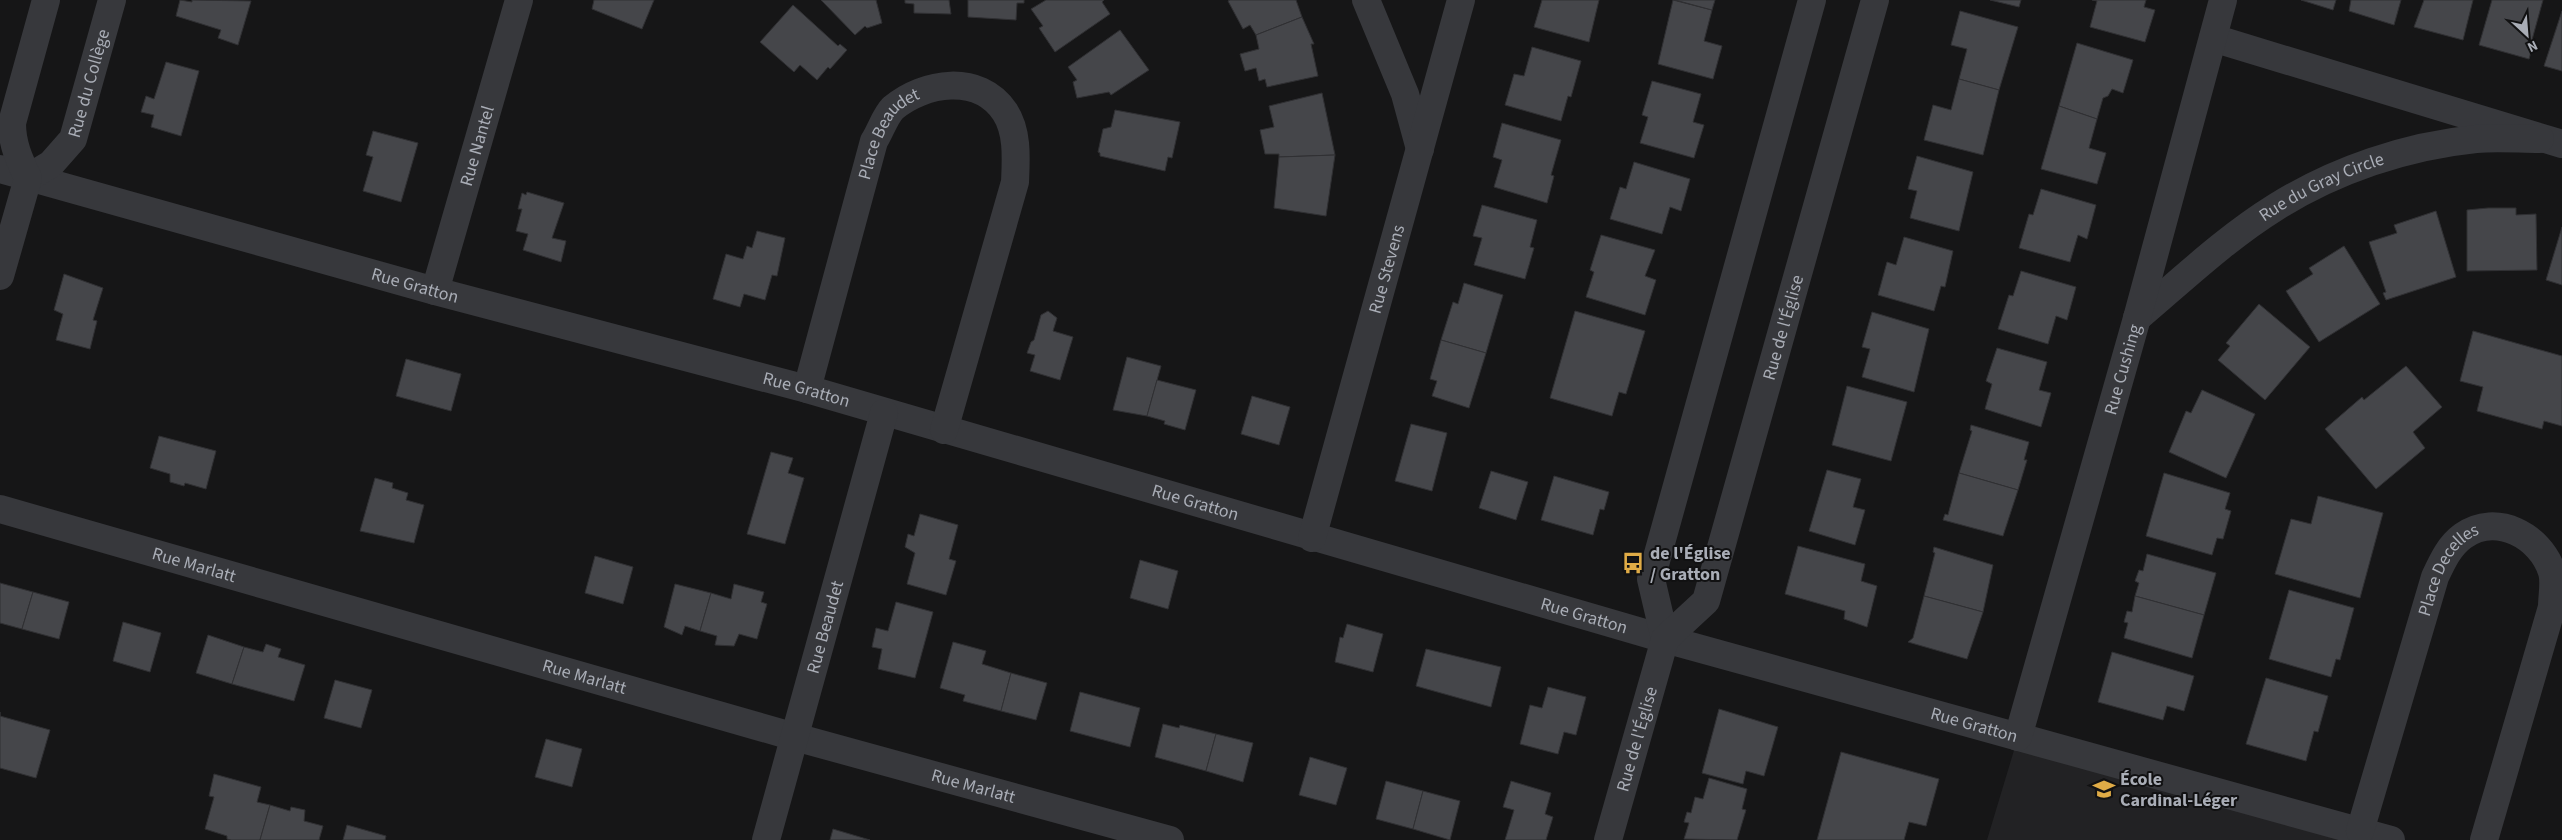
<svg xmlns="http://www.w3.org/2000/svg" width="2562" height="840" viewBox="0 0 2562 840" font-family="'Source Sans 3',sans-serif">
	<rect width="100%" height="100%" fill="#161617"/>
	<path fill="#222224" d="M2018,737L2392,840H1987Z"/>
	<g fill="#45464a" stroke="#303033">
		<path d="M180,0L192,2V0L251,1L238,45L218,38L221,30L176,16Z"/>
		<path d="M594,0H654L642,29L592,9Z"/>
		<path d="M821,0H876L882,23L867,28L865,26L855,35Z"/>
		<path d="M905,0H949L951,14L914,13V4L905,3Z"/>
		<path d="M968,0H1024V3H1017L1016,20L968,17Z"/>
		<path d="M1046,0H1104L1102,2L1110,14L1055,52L1039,28L1043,26L1031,9Z"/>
		<path d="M1230,0H1296L1302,17L1256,35L1250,25L1243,29L1228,1Z"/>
		<path d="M1542,0H1599L1589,42L1534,27Z"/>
		<path d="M1673,0L1712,10L1704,41L1722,46L1713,79L1658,64Z"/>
		<path d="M1675,0H1715L1712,10Z"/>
		<path d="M1990,0H2021L2019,7Z"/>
		<path d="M2092,0H2146L2144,7L2155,10L2145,42L2090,27L2097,1Z"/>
		<path d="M2301,0H2336L2333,10Z"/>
		<path d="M2351,0H2401L2394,25L2349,11Z"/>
		<path d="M2424,0H2473L2463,40L2414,27Z"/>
		<path d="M2492,0H2543L2530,47L2532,48L2529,59L2479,45Z"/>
		<path d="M793,5L838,46L840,44L847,50L830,69L828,67L817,80L800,65L794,72L760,42Z"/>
		<path d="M1960,11L2018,27L1999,90L1959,79L1967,49L1951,45Z"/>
		<path d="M2562,11V71L2544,66Z"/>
		<path d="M1302,17L1314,44H1311L1318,76L1267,87L1265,79L1259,81L1256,68L1245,71L1240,54L1259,49L1256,35Z"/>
		<path d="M1120,30L1149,70L1111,95L1109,92L1077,98L1073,82L1077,80L1068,67Z"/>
		<path d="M2077,43L2133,60L2123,93L2112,89L2108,96L2103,98L2097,119L2059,106Z"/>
		<path d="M1532,47L1581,61L1571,97L1568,96L1561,121L1505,105L1514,74L1524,76Z"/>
		<path d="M166,62L199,71L181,136L151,127L154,115L141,112L146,96L154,99Z"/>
		<path d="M1959,79L1999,90L1983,155L1924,140L1933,105L1951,110Z"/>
		<path d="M1652,81L1701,94L1693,122L1704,125L1694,158L1640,143L1648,117L1642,115Z"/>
		<path d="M1322,93L1335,155L1279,157V154H1265L1260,130L1274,127L1269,106Z"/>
		<path d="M2059,106L2097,119L2089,148L2106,153L2097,184L2041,169Z"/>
		<path d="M1115,110L1180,122L1172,158L1168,157L1165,171L1100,156V153L1098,152L1103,129L1111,127Z"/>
		<path d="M1502,123L1561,140L1551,175L1554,176L1547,203L1494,187L1502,160L1493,157Z"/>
		<path d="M373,131L418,143L401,202L363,191L373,157L366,155Z"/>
		<path d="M1335,155L1326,216L1274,208L1279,157Z"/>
		<path d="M1917,156L1973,172L1959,231L1910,218L1917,191L1908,189Z"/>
		<path d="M1634,162L1690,179L1681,211L1670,207L1662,234L1610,219L1620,187L1626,189Z"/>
		<path d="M2041,189L2096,205L2087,239L2078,235L2070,262L2019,248L2029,214L2033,215Z"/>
		<path d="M527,192L564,203L552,238L566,241L561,262L523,250L528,234L516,231L522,209H518L522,193L526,195Z"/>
		<path d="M1482,205L1537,220L1530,247L1534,248L1525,279L1474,265L1482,238L1473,236Z"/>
		<path d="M2488,208H2516V215L2536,214L2537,270L2467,271V210Z"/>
		<path d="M2436,211L2456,277L2386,300L2383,293L2386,292L2369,242L2397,233L2394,225Z"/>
		<path d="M2562,227V285L2546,280Z"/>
		<path d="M757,231L785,238L777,276L772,275L765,300L744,294L740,307L713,299L726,254L743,259L747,246L752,248Z"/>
		<path d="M1601,235L1655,250L1645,276L1656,280L1645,315L1586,297L1594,272L1590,270Z"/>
		<path d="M1904,237L1953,251L1945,287L1941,286L1934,311L1878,295L1887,262L1896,265Z"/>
		<path d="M2344,246L2380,304L2319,342L2286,291L2313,274L2309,268Z"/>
		<path d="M2021,271L2076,287L2067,320L2056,316L2048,344L1998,329L2009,295L2013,296Z"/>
		<path d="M64,274L103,288L93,320L97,321L90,349L56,340L63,314L54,310Z"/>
		<path d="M1464,283L1503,295L1486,353L1441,340L1453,302L1458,304Z"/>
		<path d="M2259,304L2310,347L2265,400L2218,360L2230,346L2226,343Z"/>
		<path d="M1048,311L1057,318L1053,331L1073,337L1060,380L1030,371L1035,355L1027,353L1031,342L1034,340L1041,315Z"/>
		<path d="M1575,311L1645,331L1626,394L1619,392L1612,416L1550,398Z"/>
		<path d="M1872,312L1929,329L1914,392L1862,377L1870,349L1862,347Z"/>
		<path d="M2473,331L2562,356V426L2544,421L2542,429L2477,411L2483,387L2460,381Z"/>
		<path d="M1441,340L1486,353L1469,408L1432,396L1437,381L1430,379Z"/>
		<path d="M1997,348L2047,362L2039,390L2051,393L2041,427L1985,409L1992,384L1986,381Z"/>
		<path d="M1127,357L1161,366L1147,416L1113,410Z"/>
		<path d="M406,359L461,374L451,411L396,396Z"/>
		<path d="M2406,366L2442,407L2413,432L2425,448L2376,489L2325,429L2362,397L2364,400Z"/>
		<path d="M1157,380L1196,390L1185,430L1164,424L1165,421L1147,416Z"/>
		<path d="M1847,386L1907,402L1891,461L1832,445Z"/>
		<path d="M2202,390L2255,414L2226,478L2169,452L2186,411L2191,413Z"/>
		<path d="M1252,396L1290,407L1279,445L1241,434Z"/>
		<path d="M1411,424L1447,433L1432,491L1395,481Z"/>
		<path d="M1971,425L2029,442L2024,460H2027L2018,490L1959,473L1972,431L1970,430Z"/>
		<path d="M159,436L216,451L206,489L185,483L184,486L170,482V474L150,468Z"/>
		<path d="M771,452L793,458L788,473L804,478L785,544L747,534Z"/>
		<path d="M1827,470L1861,479L1853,507L1865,510L1855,545L1809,531Z"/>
		<path d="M1491,471L1528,482L1516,520L1479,508Z"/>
		<path d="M1959,473L2018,490L2003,536L1943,520L1945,514L1948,515Z"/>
		<path d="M2164,473L2230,493L2225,509L2231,511L2223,539L2217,538L2212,555L2146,536Z"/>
		<path d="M1554,476L1609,492L1604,510L1600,509L1593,535L1541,520Z"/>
		<path d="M375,478L393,483L392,488L408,493L406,500L424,505L414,543L360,531Z"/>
		<path d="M2318,496L2383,513L2360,598L2275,574L2291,519L2311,524Z"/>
		<path d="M920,514L958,525L949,559L956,561L946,595L907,584L915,553L905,547L908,534L914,536Z"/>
		<path d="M1798,546L1865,564L1861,581L1877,586L1867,627L1844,619L1845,611L1785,594Z"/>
		<path d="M1934,547L1993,565L1983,612L1924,596L1935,553L1933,552Z"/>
		<path d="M2147,554L2216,573L2204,615L2135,596L2139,583L2135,581L2139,570L2143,571Z"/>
		<path d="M595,556L633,567L623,604L585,593Z"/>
		<path d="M1140,560L1178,571L1168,609L1130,598Z"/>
		<path d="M0,583L33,592L22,629L0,623Z"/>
		<path d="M675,584L711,593L700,631L685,626L682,635L664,627Z"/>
		<path d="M734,584L764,592L761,602L767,604L757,639L739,634L734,646L715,645L717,636L700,631L711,593L731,599Z"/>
		<path d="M2289,590L2354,608L2340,660L2336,659L2331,677L2269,659Z"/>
		<path d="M33,592L69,602L59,639L22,629Z"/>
		<path d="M1924,596L1983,612L1967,659L1908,642L1913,638Z"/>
		<path d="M2135,596L2204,615L2192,658L2124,638L2128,623L2124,622L2127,611L2132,612Z"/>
		<path d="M896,602L933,612L915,678L878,669L882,649L872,647L876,628L888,631Z"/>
		<path d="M123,622L161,633L150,672L113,661Z"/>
		<path d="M1347,624L1383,634L1373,672L1335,662L1340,637L1343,638Z"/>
		<path d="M208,635L244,647L232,684L196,673Z"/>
		<path d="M953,642L986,651L982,664L1011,673L1001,711L963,701L965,695L940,688Z"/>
		<path d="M266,644L281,649L278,657L305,665L294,701L232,684L244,647L263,652Z"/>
		<path d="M1426,649L1501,667L1491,707L1416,686Z"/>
		<path d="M2112,652L2194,676L2184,711L2167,706L2163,720L2098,702Z"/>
		<path d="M1011,673L1047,683L1036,720L1001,711Z"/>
		<path d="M2266,678L2328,696L2318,732L2314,731L2306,761L2246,744Z"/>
		<path d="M335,680L372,690L361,728L324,718Z"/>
		<path d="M1548,687L1586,697L1576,735L1564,732L1558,754L1520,744L1530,705L1542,708Z"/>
		<path d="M1080,692L1140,708L1130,747L1070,731Z"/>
		<path d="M1719,709L1778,727L1764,776L1746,771L1743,784L1702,773Z"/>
		<path d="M0,712V716L50,730L36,778L0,768Z"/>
		<path d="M1163,724L1179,728L1180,725L1216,734L1206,771L1155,757Z"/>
		<path d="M1216,734L1253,743L1243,782L1206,771Z"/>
		<path d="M546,739L582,749L572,787L535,777Z"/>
		<path d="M1841,752L1939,779L1926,826L1909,822L1904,840H1817Z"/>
		<path d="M1310,757L1347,768L1336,805L1299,795Z"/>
		<path d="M214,774L261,787L257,802L270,805L260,840H231L227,839V836L205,829L214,797L209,796Z"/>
		<path d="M1709,778L1747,789L1742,809L1746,810L1737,840L1684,839L1689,823L1684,822L1687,812L1691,813L1695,797L1703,799Z"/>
		<path d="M1386,781L1423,791L1413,829L1376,819Z"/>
		<path d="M1511,781L1551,793L1545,814L1553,817L1546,840H1505L1514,810L1503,807Z"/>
		<path d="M1423,791L1460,801L1450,840L1413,829Z"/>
		<path d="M270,805L290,811L291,807L305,810L304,821L323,826L319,840H260Z"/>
		<path d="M347,825L386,836L385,840H343Z"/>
		<path d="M833,829L870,840H830Z"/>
	</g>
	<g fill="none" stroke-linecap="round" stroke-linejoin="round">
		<g stroke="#37383c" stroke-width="28">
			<path d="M1366,0L1405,94L1420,149"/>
			<path d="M2213,38L2562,144"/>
			<path id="s1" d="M0,169L435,291L807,389L1665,639L2391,840"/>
			<path id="s2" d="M28,178L51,164L73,139L112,0"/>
			<path d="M0,276L28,178C19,159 12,144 12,123L46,0"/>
			<path id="s3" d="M435,291L519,0"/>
			<path id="s4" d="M2137,318C2182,280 2226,238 2276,207C2335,170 2406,146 2476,139C2497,137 2519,139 2540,139"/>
			<path id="s5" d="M807,389L874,141C880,132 885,116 893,108C924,82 979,73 1005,112C1018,132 1016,159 1015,182L944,430"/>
			<path id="s6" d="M0,509L795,737L1170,840"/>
			<path id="s7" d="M1312,538L1461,0"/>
			<path d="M1665,639L1651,579L1812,0"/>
			<path id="s8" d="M2018,737L2137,318L2223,0"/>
			<path id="s9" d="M2360,831L2435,577C2442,562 2449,546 2463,536C2496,512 2541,536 2552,572C2555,582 2552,596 2552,607L2484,840"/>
			<path id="s10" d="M766,840L884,413"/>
			<path id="s11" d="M1608,840L1665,639L1706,601L1875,0"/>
		</g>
	</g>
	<defs>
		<g id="bus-bare" transform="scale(1.725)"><path d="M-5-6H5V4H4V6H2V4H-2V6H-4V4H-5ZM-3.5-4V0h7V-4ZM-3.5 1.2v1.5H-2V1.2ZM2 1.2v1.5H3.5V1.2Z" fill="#dfab46" stroke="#111112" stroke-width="2.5" paint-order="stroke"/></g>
		<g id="school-bare" transform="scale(1.725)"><path d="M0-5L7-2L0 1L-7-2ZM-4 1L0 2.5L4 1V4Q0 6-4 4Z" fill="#dfab46" stroke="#111112" stroke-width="2.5" paint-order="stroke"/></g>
	</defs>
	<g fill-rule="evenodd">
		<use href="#bus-bare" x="1633" y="563"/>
		<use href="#school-bare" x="2104" y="789"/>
	</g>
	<g text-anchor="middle" stroke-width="4" stroke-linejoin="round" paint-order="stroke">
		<g font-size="18" fill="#a9adb6" stroke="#111112">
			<text dy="6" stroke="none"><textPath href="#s2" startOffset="118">Rue du Collège</textPath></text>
			<text dy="6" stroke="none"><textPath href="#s5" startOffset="271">Place Beaudet</textPath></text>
			<text dy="6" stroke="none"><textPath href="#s3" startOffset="151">Rue Nantel</textPath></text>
			<text dy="6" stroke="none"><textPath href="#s4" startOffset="228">Rue du Gray Circle</textPath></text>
			<text dy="6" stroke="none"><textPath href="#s7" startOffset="279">Rue Stevens</textPath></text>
			<text dy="6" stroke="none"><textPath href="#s1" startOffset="431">Rue Gratton</textPath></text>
			<text dy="6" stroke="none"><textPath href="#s11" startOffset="549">Rue de l'Église</textPath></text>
			<text dy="6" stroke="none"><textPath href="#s8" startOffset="382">Rue Cushing</textPath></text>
			<text dy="6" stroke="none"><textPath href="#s1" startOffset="836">Rue Gratton</textPath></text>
			<text dy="6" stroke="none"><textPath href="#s1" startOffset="1241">Rue Gratton</textPath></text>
			<text dy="6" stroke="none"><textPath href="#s6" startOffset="202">Rue Marlatt</textPath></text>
			<text dy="6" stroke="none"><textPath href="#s9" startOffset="278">Place Decelles</textPath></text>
			<text dy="6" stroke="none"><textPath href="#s1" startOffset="1646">Rue Gratton</textPath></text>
			<text dy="6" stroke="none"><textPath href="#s10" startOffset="221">Rue Beaudet</textPath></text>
			<text dy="6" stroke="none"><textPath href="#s6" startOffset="608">Rue Marlatt</textPath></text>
			<text dy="6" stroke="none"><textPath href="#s1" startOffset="2051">Rue Gratton</textPath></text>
			<text dy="6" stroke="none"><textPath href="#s11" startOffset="105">Rue de l'Église</textPath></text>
			<text dy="6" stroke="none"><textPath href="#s6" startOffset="1012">Rue Marlatt</textPath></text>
		</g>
		<g font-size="18" font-weight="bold" fill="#a9adb6" stroke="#111112" text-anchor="start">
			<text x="1650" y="559">de l'Église<tspan x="1650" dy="21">/ Gratton</tspan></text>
			<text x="2120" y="785">École<tspan x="2120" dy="21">Cardinal-Léger</tspan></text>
		</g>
	</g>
	<g transform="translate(2527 35) rotate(154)" stroke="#111112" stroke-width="4" paint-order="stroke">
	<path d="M0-4L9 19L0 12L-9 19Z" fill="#a9adb6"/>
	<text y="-8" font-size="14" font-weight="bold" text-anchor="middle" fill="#a9adb6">N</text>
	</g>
</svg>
